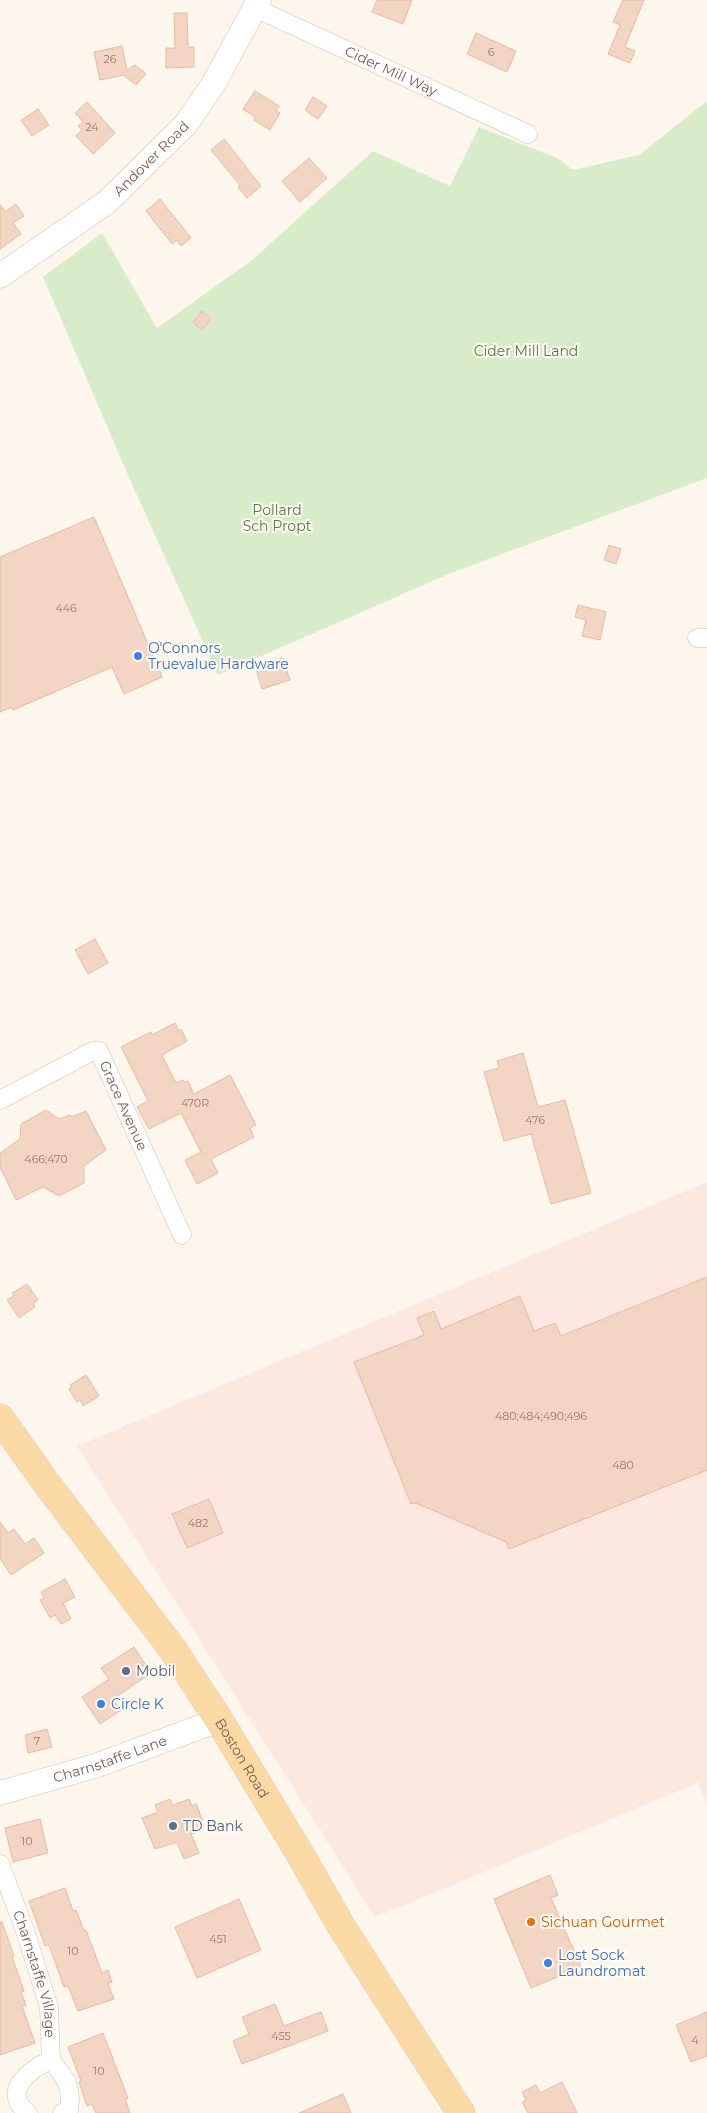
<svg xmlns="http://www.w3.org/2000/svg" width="707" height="2113" viewBox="0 0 707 2113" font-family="Montserrat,sans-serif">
	<rect width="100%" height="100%" fill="#fdf6ec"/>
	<path fill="#fde8e0" d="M707,1182V1804L698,1783L375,1917L77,1446Z"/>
	<path fill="#d8ecc9" d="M707,101V478L451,573L218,675L128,475L43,277L102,233L157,328L251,261L373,151L450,186L479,127L557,158L573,170L639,155Z"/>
	<g fill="#f3d5c3" stroke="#e6bba3">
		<path d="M377,0H412L403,24L372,12Z"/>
		<path d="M623,0H644L625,47L635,51L630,63L608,54L620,25L613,22Z"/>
		<path d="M174,13H187L188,47H194V67L166,68V48H175Z"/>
		<path d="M476,33L516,51L507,72L467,54Z"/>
		<path d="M122,46L127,70L135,65L146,74L136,85L123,75L100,80L94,52Z"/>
		<path d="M255,91L279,106L276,111L280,113L270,130L254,120L255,117L243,109Z"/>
		<path d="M313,97L327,106L318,119L305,110Z"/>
		<path d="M87,102L115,133L93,154L76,136L82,130L78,126L83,122L75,113Z"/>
		<path d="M38,109L49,125L32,136L21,120Z"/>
		<path d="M224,139L261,186L247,198L238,187L240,185L211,150Z"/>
		<path d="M309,158L327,178L300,202L282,181Z"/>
		<path d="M160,199L191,238L181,246L177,240L172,244L146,211Z"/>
		<path d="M0,204L5,212L16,204L24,216L13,223L21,234L0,249Z"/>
		<path d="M202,311L211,319L202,330L193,322Z"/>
		<path d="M94,517L162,677L124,694L112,667L13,710L12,707L0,712V557Z"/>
		<path d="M609,545L621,549L616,564L604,560Z"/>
		<path d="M578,605L606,612L600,640L582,636L586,620L575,617Z"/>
		<path d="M283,658L290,680L262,689L255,666Z"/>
		<path d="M95,939L108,963L88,974L75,950Z"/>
		<path d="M175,1023L179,1031L181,1029L187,1041L162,1055L176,1083L183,1080L184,1082L188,1081L194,1094L230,1075L256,1125L250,1128L254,1137L211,1159L218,1173L197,1184L185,1160L201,1152L181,1113L149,1129L137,1107L148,1101L121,1047L151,1032L152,1035Z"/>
		<path d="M523,1053L538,1107L565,1100L591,1193L551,1204L531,1134L504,1141L484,1072L499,1068L497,1061Z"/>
		<path d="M46,1110L59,1119L70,1115L72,1117L86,1111L106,1150L84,1166V1183L59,1196L43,1187L16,1200L0,1167V1153L20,1139L21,1124Z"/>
		<path d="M707,1277V1470L509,1549L506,1542L416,1503L411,1504L354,1362L424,1335L417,1318L434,1311L441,1329L520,1296L534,1331L555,1323L561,1336Z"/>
		<path d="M27,1284L38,1300L33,1303L35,1307L19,1318L7,1300L14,1296L12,1293Z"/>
		<path d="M86,1375L99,1396L83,1406L80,1400L77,1402L69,1389L72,1387L70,1385Z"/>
		<path d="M209,1499L223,1533L187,1548L172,1514Z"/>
		<path d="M0,1522L8,1533L14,1529L25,1544L34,1538L44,1553L11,1575L0,1558Z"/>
		<path d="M65,1579L75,1597L63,1603L71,1619L61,1624L55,1615L50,1618L40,1600L44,1598L41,1592Z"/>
		<path d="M134,1647L151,1673L113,1699L121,1710L100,1724L82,1697L109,1679L101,1668Z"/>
		<path d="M47,1729L52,1747L28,1753L25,1735Z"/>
		<path d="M170,1799L173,1805L189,1799L192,1806L196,1804L203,1821L199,1823L202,1830L191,1834L199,1853L184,1859L177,1842L155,1849L142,1818L158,1812L155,1805Z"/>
		<path d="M40,1819L48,1853L13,1862L5,1828Z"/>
		<path d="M550,1875L558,1895L551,1898L581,1967L531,1988L494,1899Z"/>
		<path d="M65,1888L73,1911L76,1910L84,1931L86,1930L102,1973L108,1970L112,1982L108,1983L114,1999L78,2011L68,1986L64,1987L49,1945L45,1946L29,1901Z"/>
		<path d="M239,1899L261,1950L197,1978L175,1927Z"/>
		<path d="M0,1922H2L14,1956L12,1957L24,1991L21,1992L26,2005L22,2006L35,2043L0,2055Z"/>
		<path d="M275,2004L284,2026L321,2012L328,2031L242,2064L233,2041L249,2034L242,2017Z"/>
		<path d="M707,2012V2056L691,2062L676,2025Z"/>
		<path d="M103,2033L128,2098L125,2099L130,2113H96L92,2104L87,2106L79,2082L81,2081L68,2047Z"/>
		<path d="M562,2082L577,2113H528L522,2102L526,2100L522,2092L536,2085L540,2093Z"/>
		<path d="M343,2094L351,2113H299Z"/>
	</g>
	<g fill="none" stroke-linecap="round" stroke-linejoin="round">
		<g stroke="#d1beb0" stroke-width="19">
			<g id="minor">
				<path id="s1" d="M255,8L528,134"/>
				<path d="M697,638H707"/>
				<path id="s2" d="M0,1100L93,1051H99L182,1235"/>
				<path id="s3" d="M0,1864L25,1931L49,2007L51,2060"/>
				<path d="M51,2060C65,2077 73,2087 69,2110L62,2113"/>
				<path d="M28,2113C0,2092 30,2069 51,2060"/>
			</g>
		</g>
		<g stroke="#d6c0b0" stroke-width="25">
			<g id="secondary">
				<path id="s4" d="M0,276L107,202L186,124L214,83L259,0"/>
				<path id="s5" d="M0,1793L95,1766L219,1720"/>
			</g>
		</g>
		<g stroke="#dad1cd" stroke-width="29">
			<g id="primary">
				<path id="s6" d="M0,1418L44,1480L171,1647L219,1720L300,1854L341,1926L461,2113"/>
			</g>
		</g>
		<use href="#minor" stroke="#fff" stroke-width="18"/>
		<use href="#secondary" stroke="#fff" stroke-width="24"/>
		<use href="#primary" stroke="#fbd9a5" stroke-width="28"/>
	</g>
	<g fill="#3f7fe0" stroke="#fffaf3" stroke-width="2">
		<circle cx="138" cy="656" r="5"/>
		<circle cx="101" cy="1704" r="5"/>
		<circle cx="548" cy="1963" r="5"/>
	</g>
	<g fill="#5c6f8a" stroke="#fffaf3" stroke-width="2">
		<circle cx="126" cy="1671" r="5"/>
		<circle cx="173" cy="1826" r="5"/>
	</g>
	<circle fill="#e8710a" stroke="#fffaf3" stroke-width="2" cx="531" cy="1922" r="5"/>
	<g text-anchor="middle" stroke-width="4" stroke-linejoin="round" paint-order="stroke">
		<g font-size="11" fill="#987a6a">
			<text x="491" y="56">6</text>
			<text x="110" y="63">26</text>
			<text x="92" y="131">24</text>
			<text x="66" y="612">446</text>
			<text x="195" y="1107">470R</text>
			<text x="535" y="1124">476</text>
			<text x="46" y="1163">466;470</text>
			<text x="541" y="1420">480;484;490;496</text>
			<text x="623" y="1469">480</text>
			<text x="198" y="1527">482</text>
			<text x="37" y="1745">7</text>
			<text x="27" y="1845">10</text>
			<text x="218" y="1943">451</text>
			<text x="73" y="1955">10</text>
			<text x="281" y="2040">455</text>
			<text x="695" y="2044">4</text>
			<text x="99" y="2075">10</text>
		</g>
		<g font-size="14" fill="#7a5c4d" stroke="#fffaf3">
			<text dy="5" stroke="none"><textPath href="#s1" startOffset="150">Cider Mill Way</textPath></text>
			<text dy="5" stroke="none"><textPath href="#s4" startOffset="192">Andover Road</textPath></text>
			<text dy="5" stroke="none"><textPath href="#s2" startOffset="171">Grace Avenue</textPath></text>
			<text dy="5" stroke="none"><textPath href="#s5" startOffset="115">Charnstaffe Lane</textPath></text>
			<text dy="5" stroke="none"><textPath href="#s6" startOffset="418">Boston Road</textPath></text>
			<text dy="5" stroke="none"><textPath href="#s3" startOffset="116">Charnstaffe Village</textPath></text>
		</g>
		<g font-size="14" fill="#537a41" stroke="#fffaf3">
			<text x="526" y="356">Cider Mill Land</text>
			<text x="277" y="515">Pollard<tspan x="277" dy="16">Sch Propt</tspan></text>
		</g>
		<g font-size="14" fill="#366cbe" stroke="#fffaf3" text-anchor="start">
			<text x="148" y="653">O'Connors<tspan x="148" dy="16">Truevalue Hardware</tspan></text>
			<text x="111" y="1709">Circle K</text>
			<text x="558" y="1960">Lost Sock<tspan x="558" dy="16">Laundromat</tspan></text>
		</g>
		<g font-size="14" fill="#4e5e75" stroke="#fffaf3" text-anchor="start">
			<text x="136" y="1676">Mobil</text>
			<text x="183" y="1831">TD Bank</text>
		</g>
		<g font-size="14" fill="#c56008" stroke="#fffaf3" text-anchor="start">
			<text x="541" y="1927">Sichuan Gourmet</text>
		</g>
	</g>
</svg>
